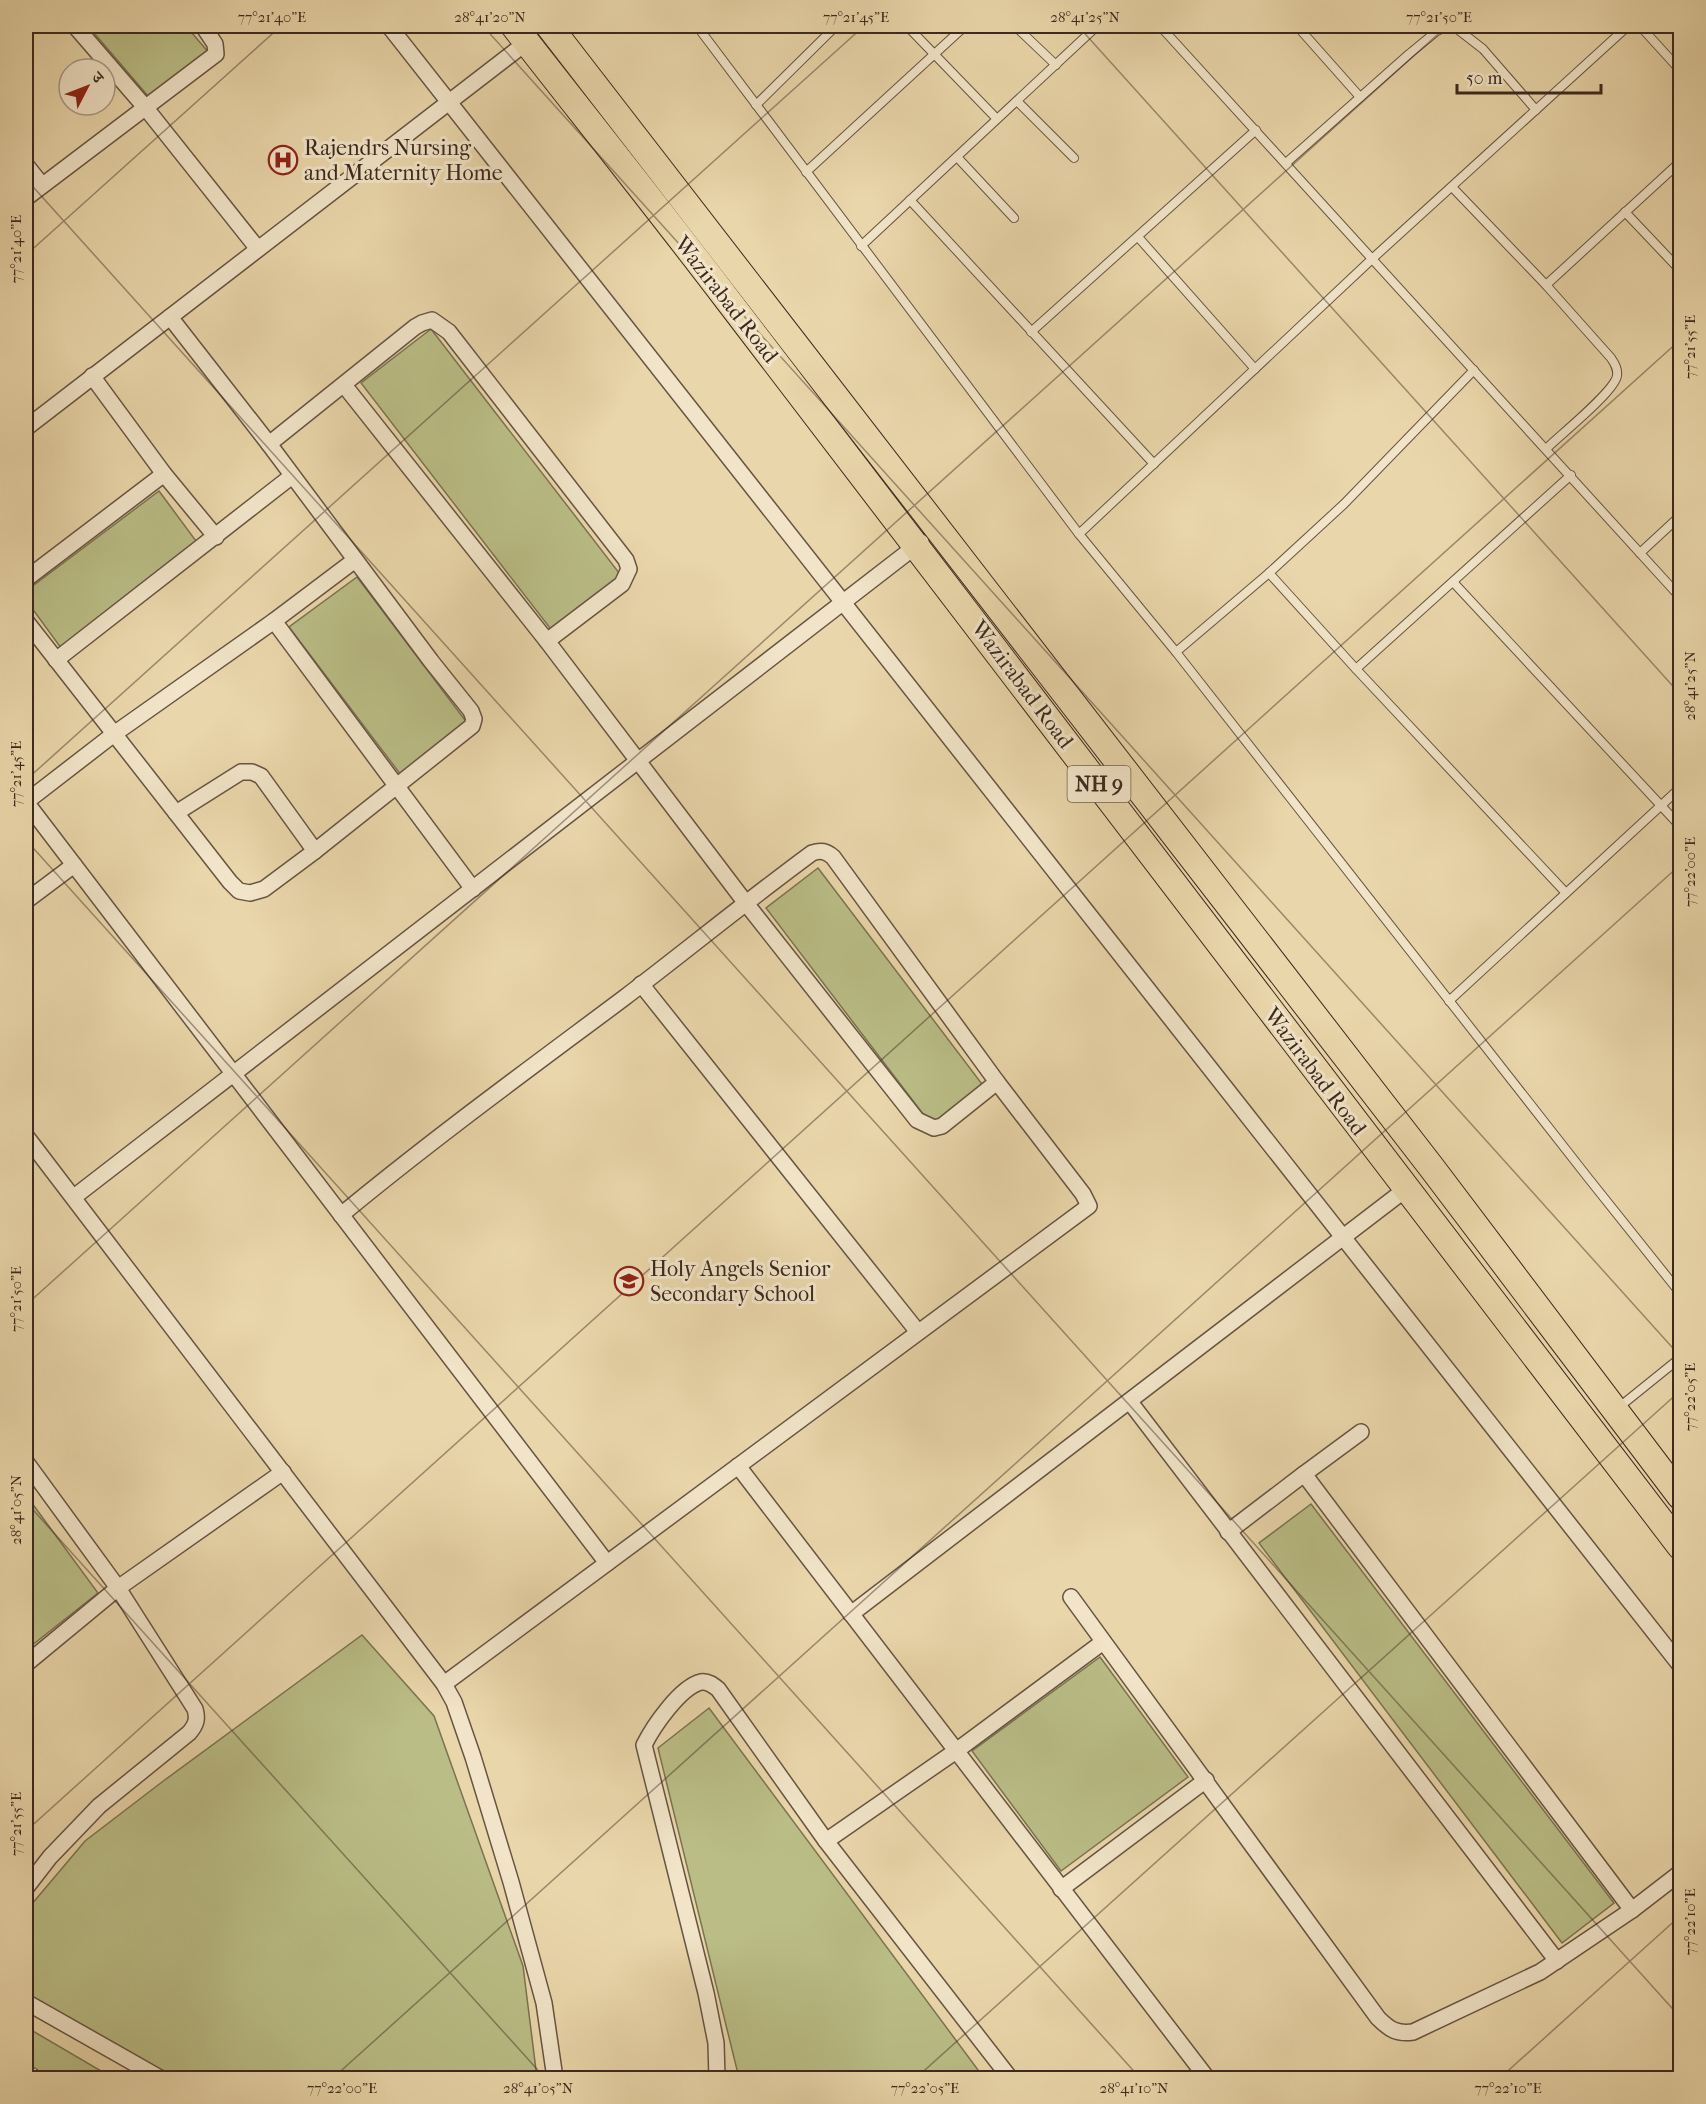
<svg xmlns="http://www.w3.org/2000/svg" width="1706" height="2104" viewBox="0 0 1706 2104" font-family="'IM FELL French Canon','Noto Serif Devanagari',serif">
	<rect width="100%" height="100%" fill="#e9d6aa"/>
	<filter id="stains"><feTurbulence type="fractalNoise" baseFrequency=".00333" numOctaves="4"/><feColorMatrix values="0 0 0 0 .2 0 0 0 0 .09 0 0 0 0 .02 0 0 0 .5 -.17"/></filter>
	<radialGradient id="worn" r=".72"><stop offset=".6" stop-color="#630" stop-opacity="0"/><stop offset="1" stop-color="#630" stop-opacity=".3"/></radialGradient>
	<g fill="#babd86" stroke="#7b7352" stroke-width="1.5">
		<path d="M88,26H186L216,61L154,103Z"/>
		<path d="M431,329L623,578L553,632L361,383Z"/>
		<path d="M159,491L199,545L61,648L26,600V591Z"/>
		<path d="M357,577L471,728L404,779L289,627Z"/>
		<path d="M818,868L985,1088L933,1127L766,908Z"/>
		<path d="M26,1495L98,1593L26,1650Z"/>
		<path d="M1311,1504L1614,1903L1562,1943L1259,1543Z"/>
		<path d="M362,1635L434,1716L523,1966L537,2078H161L26,2002V1911L85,1841L162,1782Z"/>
		<path d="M1100,1657L1188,1777L1061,1871L972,1751Z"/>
		<path d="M709,1708L984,2078H739L658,1748Z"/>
		<path d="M26,2027L113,2078H26Z"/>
	</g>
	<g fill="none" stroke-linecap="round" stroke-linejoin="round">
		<g stroke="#675442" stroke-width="10">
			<g id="service">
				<path d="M697,26L1079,534L1176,652L1589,1179L1680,1293"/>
				<path d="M907,26L997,119"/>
				<path d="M1015,26L1056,65"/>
				<path d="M1160,26L1680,597"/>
				<path d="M1297,26L1360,97"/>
				<path d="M1640,26L1680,70"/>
				<path d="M1017,101L1074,158"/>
				<path d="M756,105L836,26"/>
				<path d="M957,157L1014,218"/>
				<path d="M1286,163L1409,54L1437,31L1446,27L1456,28L1483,49L1536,110"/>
				<path d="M806,172L965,26"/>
				<path d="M1452,187L1546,285L1611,358C1615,364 1618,369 1617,376C1614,392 1560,435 1547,448"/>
				<path d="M910,200L1154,464"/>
				<path d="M1625,212L1680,270"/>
				<path d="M1138,237L1255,369"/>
				<path d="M861,246L1097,26"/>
				<path d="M1546,285L1680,162"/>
				<path d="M1031,332L1256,130"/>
				<path d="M1079,534L1372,259L1628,26"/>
				<path d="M1640,553L1680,516"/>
				<path d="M1269,573L1356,669L1566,893"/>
				<path d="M1453,582L1680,826"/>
				<path d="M1176,652L1269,573L1344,504L1474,370"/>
				<path d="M1356,669L1571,475"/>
				<path d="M1449,1001L1680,788"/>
				<path d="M1618,1408L1680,1358"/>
			</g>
		</g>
		<g stroke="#675442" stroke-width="18">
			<g id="minor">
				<path d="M75,26L145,107L258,249"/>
				<path d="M389,26L1680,1665"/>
				<path d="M26,165L42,185"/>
				<path d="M26,198L216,54L215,44L203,26"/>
				<path d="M92,376L164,474L216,537"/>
				<path d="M344,385L547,641L745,902L917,1120L934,1128L942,1126L997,1082"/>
				<path d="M26,428L527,42"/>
				<path d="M269,444L415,327L422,323L432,320L449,332L626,560L629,569L622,584L547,641"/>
				<path d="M26,579L164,474"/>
				<path d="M26,621L230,882L239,891L250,893L264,889L315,851L472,726L474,719L471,711L431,661L269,444L170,317"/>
				<path d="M274,621L473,889"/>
				<path d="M56,660L292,476"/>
				<path d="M26,802L607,1563"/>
				<path d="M26,802L114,734L274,621L355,560"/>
				<path d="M176,813L241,772H252L261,776L315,851"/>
				<path d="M26,901L74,865"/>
				<path d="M641,984L918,1332"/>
				<path d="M26,1136L444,1684L454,1702L473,1757L511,1882L544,2003L555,2078"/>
				<path d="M74,1197L921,542"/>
				<path d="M341,1215C433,1139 529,1069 624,998C687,950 748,900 812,853C821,850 826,851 833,857L997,1082L1083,1194L1089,1206L444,1684"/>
				<path d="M1130,1402L1557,1961"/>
				<path d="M26,1462L118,1588L195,1709C198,1719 196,1725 189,1733L99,1806L50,1857L26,1888"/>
				<path d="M738,1466L1207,2078"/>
				<path d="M1304,1474L1361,1432"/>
				<path d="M1228,1532L1304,1474L1632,1910"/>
				<path d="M1071,1597L1378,2018C1390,2030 1397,2034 1413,2032L1540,1972L1632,1910L1680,1873"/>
				<path d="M851,1614L1406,1189"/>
				<path d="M26,1664L118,1588L283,1472"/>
				<path d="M826,1841L956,1751L1103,1642"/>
				<path d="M1061,1889L1206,1780"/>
				<path d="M26,2002L160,2078"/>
				<path d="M717,2078L716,2043L706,1993L644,1745C653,1727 680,1687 701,1682C708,1681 713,1685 718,1689L826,1841L1010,2078"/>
			</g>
		</g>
		<g stroke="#675442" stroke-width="22">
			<path id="tertiary" d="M26,2075L31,2078"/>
		</g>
		<g stroke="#3c291f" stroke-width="28">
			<g id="trunk">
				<path d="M514,26C585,117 657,207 727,299C1046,713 1361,1131 1680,1546"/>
				<path d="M549,26L1432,1168L1680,1496"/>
			</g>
		</g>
		<use href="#service" stroke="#f1e4c8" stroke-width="8"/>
		<use href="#minor" stroke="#f1e4c8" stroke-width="15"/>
		<use href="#tertiary" stroke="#f1e4c8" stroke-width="20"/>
		<use href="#trunk" stroke="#e9d6aa" stroke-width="26"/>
	</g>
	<path fill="none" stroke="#3c291f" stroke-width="1.5" stroke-opacity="0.45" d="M483,26L1680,1356M1078,26L1680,694M1674,26L1680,33M26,179L1680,2017M26,255L281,26M26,780L864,26M26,840L1140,2078M26,1305L1447,26M26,1502L545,2078M26,1831L1680,340M333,2078L1680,865M916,2078L1680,1391M1500,2078L1680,1916"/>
	<defs>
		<g id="hospital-ring" transform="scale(1.5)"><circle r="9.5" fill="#f1e4c8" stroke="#8f2418" stroke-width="1.5"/><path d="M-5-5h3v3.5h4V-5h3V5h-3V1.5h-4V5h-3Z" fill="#8f2418"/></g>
		<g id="school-ring" transform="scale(1.5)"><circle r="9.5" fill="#f1e4c8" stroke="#8f2418" stroke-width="1.5"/><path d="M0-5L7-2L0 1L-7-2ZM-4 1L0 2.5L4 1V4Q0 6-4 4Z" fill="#8f2418"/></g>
	</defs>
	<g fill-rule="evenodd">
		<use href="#hospital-ring" x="283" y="160"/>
		<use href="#school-ring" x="629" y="1281"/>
	</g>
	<g text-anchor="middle" stroke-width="6" stroke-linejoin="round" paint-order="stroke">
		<rect fill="#f1e4c8" stroke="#726152" stroke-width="1.5" x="1067.5" y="766" width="63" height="36" rx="4.5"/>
		<g font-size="21" font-weight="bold" fill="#3c291f">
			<text x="1099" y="791">NH 9</text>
		</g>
		<g font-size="22" fill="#3c291f" stroke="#f1e4c8" text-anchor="start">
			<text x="304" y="155">Rajendrs Nursing<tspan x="304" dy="25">and Maternity Home</tspan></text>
			<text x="650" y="1276">Holy Angels Senior<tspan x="650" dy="25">Secondary School</tspan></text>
		</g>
		<g font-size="22" fill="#3c291f" stroke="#f1e4c8">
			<text transform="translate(727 299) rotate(52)" y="8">Wazirabad Road</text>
			<text transform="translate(1023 684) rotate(53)" y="8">Wazirabad Road</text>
			<text transform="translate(1316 1071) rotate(53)" y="8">Wazirabad Road</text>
		</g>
	</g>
	<rect width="1706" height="2104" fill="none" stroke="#e9d6aa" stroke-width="66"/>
	<g transform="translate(87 87) rotate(48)"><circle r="28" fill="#f1e4c8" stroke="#a99984" stroke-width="1.5"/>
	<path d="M0-4.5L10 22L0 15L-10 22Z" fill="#8f2418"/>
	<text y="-9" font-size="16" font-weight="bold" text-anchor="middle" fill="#3c291f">उ</text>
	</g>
	<path d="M1457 84v9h144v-9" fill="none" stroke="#3c291f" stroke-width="3"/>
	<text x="1466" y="84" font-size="18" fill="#3c291f" stroke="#f1e4c8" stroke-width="4.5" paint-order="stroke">50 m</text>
	<rect x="33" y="33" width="1640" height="2038" fill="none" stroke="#3c291f" stroke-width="2"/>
	<g font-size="15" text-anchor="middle" fill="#3c291f">
		<text x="272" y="22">77°21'40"E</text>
		<text x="490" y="22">28°41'20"N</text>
		<text x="856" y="22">77°21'45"E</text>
		<text x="1085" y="22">28°41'25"N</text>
		<text x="1439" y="22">77°21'50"E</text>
		<text transform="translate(16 249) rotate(-90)" y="5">77°21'40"E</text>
		<text transform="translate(1690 347) rotate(-90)" y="5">77°21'55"E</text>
		<text transform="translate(1690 686) rotate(-90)" y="5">28°41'25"N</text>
		<text transform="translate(16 774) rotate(-90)" y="5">77°21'45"E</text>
		<text transform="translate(1690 872) rotate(-90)" y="5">77°22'00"E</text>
		<text transform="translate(16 1299) rotate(-90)" y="5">77°21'50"E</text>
		<text transform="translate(1690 1397) rotate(-90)" y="5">77°22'05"E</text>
		<text transform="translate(16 1510) rotate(-90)" y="5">28°41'05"N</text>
		<text transform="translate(16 1824) rotate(-90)" y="5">77°21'55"E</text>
		<text transform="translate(1690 1922) rotate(-90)" y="5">77°22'10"E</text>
		<text x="342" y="2093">77°22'00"E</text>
		<text x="538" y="2093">28°41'05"N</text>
		<text x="925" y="2093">77°22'05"E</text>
		<text x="1134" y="2093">28°41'10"N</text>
		<text x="1508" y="2093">77°22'10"E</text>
	</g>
	<rect width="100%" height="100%" filter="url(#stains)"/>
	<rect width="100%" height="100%" fill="url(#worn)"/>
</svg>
